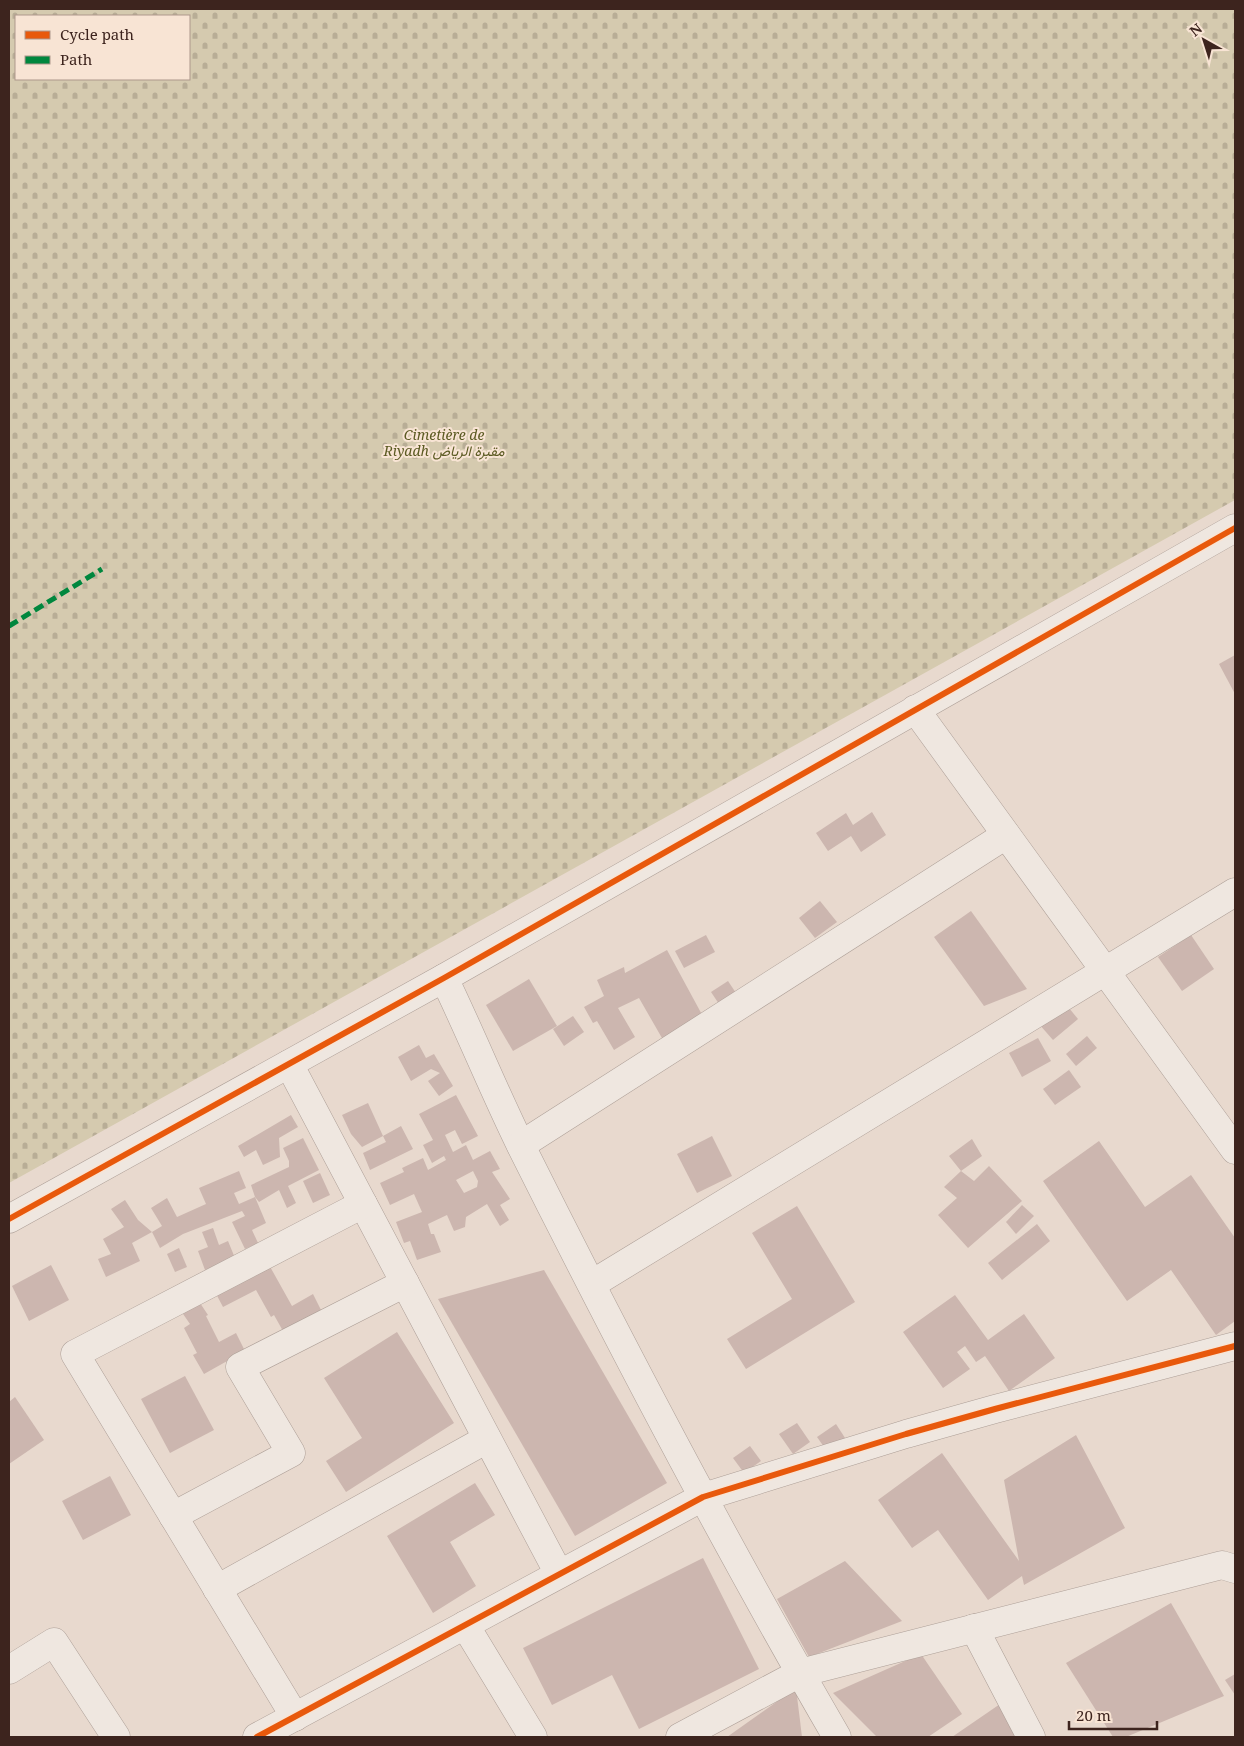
<svg xmlns="http://www.w3.org/2000/svg" width="1244" height="1746" viewBox="0 0 1244 1746" font-family="'Noto Serif',Vazirmatn,serif">
	<defs>
		<pattern id="cemetery-stones" width="16" height="16" patternUnits="userSpaceOnUse" patternTransform="scale(1.25)"><rect width="16" height="16" fill="#d5caaf"/><path d="M2 7V4a2 2 0 0 1 4 0v3zM10 15v-3a2 2 0 0 1 4 0v3z" fill="#b8ad96"/></pattern>
	</defs>
	<rect width="100%" height="100%" fill="#e8d9ce"/>
	<path fill="url(#cemetery-stones)" fill-rule="evenodd" d="M9,9H1235V500L9,1183ZM16,16H189V79H16Z"/>
	<g fill="#ccb6af" fill-rule="evenodd">
		<path d="M1235,655V694L1219,664Z"/>
		<path d="M872,812L886,835L861,852L851,836L828,851L816,833L846,813L853,825Z"/>
		<path d="M820,901L837,922L815,938L799,918Z"/>
		<path d="M971,911L1027,989L984,1006L934,937Z"/>
		<path d="M706,935L715,952L684,968L675,951Z"/>
		<path d="M1191,935L1214,969L1182,991L1158,957Z"/>
		<path d="M667,950L706,1022L666,1045L639,998L618,1008L635,1037L614,1050L597,1021L593,1023L584,1007L604,996L597,980L624,967L625,973Z"/>
		<path d="M529,979L557,1026L513,1051L486,1005Z"/>
		<path d="M728,981L740,999L723,1010L711,992Z"/>
		<path d="M1064,1002L1078,1019L1053,1040L1039,1024Z"/>
		<path d="M573,1016L584,1032L564,1046L553,1029Z"/>
		<path d="M1087,1036L1097,1048L1076,1066L1066,1054Z"/>
		<path d="M1038,1038L1051,1061L1022,1077L1009,1053Z"/>
		<path d="M419,1045L426,1058L434,1054L453,1086L439,1096L428,1081L440,1073L431,1069L411,1081L398,1057Z"/>
		<path d="M1069,1070L1081,1087L1055,1105L1043,1089Z"/>
		<path d="M456,1095L478,1136L462,1144L455,1130L445,1135L453,1152L466,1145L473,1160L490,1151L500,1169L492,1172L510,1199L500,1205L509,1220L500,1226L487,1204L466,1217L465,1227L454,1231L447,1215L428,1224L431,1234H434L441,1252L417,1260L410,1241L404,1243L396,1222L422,1212L414,1194L390,1205L380,1183L404,1172L402,1168L423,1158L428,1170L446,1160L444,1156L432,1163L423,1145L433,1140L419,1114ZM473,1171L478,1181L477,1187L464,1193L456,1180Z"/>
		<path d="M368,1103L383,1136L362,1147L351,1134L342,1115Z"/>
		<path d="M291,1115L298,1127L279,1138L280,1157L263,1165L256,1150L244,1157L238,1146Z"/>
		<path d="M401,1126L413,1149L370,1170L363,1153L386,1142L383,1136Z"/>
		<path d="M712,1136L732,1176L697,1193L677,1154Z"/>
		<path d="M303,1138L319,1170L288,1186L296,1203L287,1208L279,1190L259,1202L255,1197L251,1185L289,1167V1161L283,1148Z"/>
		<path d="M972,1139L982,1156L961,1171L974,1181L989,1166L1022,1201L968,1248L938,1215L957,1198L944,1187L961,1171L949,1156Z"/>
		<path d="M1099,1141L1145,1207L1191,1175L1235,1238V1321L1216,1335L1171,1270L1127,1301L1043,1181Z"/>
		<path d="M239,1171L246,1188L234,1193L239,1204L255,1197L266,1223L252,1230L258,1243L245,1249L232,1222L245,1216L242,1211L183,1234L160,1248L152,1232L162,1226L151,1208L167,1198L177,1217L206,1204L199,1188Z"/>
		<path d="M320,1173L330,1195L313,1203L303,1181Z"/>
		<path d="M125,1200L138,1220L152,1232L132,1243L140,1261L106,1277L98,1259L111,1254L103,1239L124,1227L111,1209Z"/>
		<path d="M1022,1205L1034,1216L1016,1234L1006,1222Z"/>
		<path d="M797,1206L855,1302L746,1369L727,1339L792,1299L752,1233Z"/>
		<path d="M1037,1224L1050,1241L1002,1280L988,1263Z"/>
		<path d="M213,1228L219,1245L228,1241L235,1258L205,1270L198,1251L208,1247L202,1232Z"/>
		<path d="M179,1248L187,1267L175,1272L167,1254Z"/>
		<path d="M268,1263L292,1306L313,1294L321,1310L283,1331L274,1315L271,1317L256,1290L223,1307L214,1290Z"/>
		<path d="M51,1265L69,1300L29,1321L12,1286Z"/>
		<path d="M544,1270L667,1483L575,1536L438,1299Z"/>
		<path d="M955,1295L988,1340L1024,1314L1055,1358L1009,1391L985,1356L976,1362L965,1346L957,1352L970,1369L943,1388L903,1332Z"/>
		<path d="M198,1300L208,1315L206,1316L219,1342L236,1333L245,1351L204,1374L193,1355L197,1353L184,1328L190,1324L181,1311Z"/>
		<path d="M397,1332L454,1423L346,1492L326,1461L362,1438L324,1378Z"/>
		<path d="M185,1376L214,1430L170,1453L141,1399Z"/>
		<path d="M15,1397L44,1440L9,1464V1402Z"/>
		<path d="M797,1423L810,1442L793,1454L779,1434Z"/>
		<path d="M836,1424L847,1441L829,1454L817,1437Z"/>
		<path d="M1076,1435L1125,1528L1024,1585L1022,1576L988,1600L938,1530L912,1548L878,1500L942,1453L1019,1561L1004,1480Z"/>
		<path d="M750,1446L761,1461L744,1473L733,1458Z"/>
		<path d="M110,1476L131,1515L83,1540L62,1501Z"/>
		<path d="M475,1483L495,1515L450,1542L476,1586L433,1613L387,1536Z"/>
		<path d="M703,1558L759,1669L639,1729L612,1675L552,1705L523,1648Z"/>
		<path d="M845,1561L902,1621L809,1657L777,1599Z"/>
		<path d="M1171,1603L1224,1696L1126,1737H1113L1066,1663Z"/>
		<path d="M921,1654L962,1714L928,1737H877L833,1693Z"/>
		<path d="M1235,1674V1695L1225,1680Z"/>
		<path d="M796,1688L802,1737H727Z"/>
		<path d="M1003,1702L1025,1737H952Z"/>
	</g>
	<g fill="none" stroke-linecap="round" stroke-linejoin="round">
		<g stroke="#ad9f97" stroke-width="29">
			<g id="minor">
				<path d="M915,709L1235,1150"/>
				<path d="M444,978C471,1034 494,1091 521,1146C621,1346 725,1544 837,1737"/>
				<path d="M289,1064L559,1574"/>
				<path d="M521,1145L1006,835"/>
				<path d="M592,1284L1235,892"/>
				<path d="M173,1516L291,1453L240,1367L405,1283"/>
				<path d="M217,1589L487,1439"/>
				<path d="M465,1625L533,1737"/>
				<path d="M974,1628L1031,1737"/>
				<path d="M9,1670L54,1642L116,1737"/>
				<path d="M295,1717L75,1354L363,1204"/>
				<path d="M257,1737L703,1497L906,1434L995,1409L1235,1346"/>
				<path d="M680,1737L800,1673L1222,1565L1235,1569"/>
			</g>
		</g>
		<g stroke="#ad9f97" stroke-width="29">
			<path id="tertiary" d="M9,1219L444,978L1235,528"/>
		</g>
		<use href="#minor" stroke="#efe7e0" stroke-width="28"/>
		<use href="#tertiary" stroke="#efe7e0" stroke-width="28"/>
		<path stroke="#00873e" stroke-width="5" stroke-dasharray="10 5" stroke-linecap="butt" d="M9,626L102,569"/>
		<g stroke="#f8e4d4" stroke-width="9">
			<g id="cycleway">
				<path d="M9,1219L444,978L1235,528"/>
				<path d="M257,1737L703,1497L906,1434L995,1409L1235,1346"/>
			</g>
		</g>
		<use href="#cycleway" stroke="#e8590c" stroke-width="6"/>
	</g>
	<g text-anchor="middle" stroke-width="4" stroke-linejoin="round" paint-order="stroke">
		<g font-size="14" font-style="italic" fill="#5b5a22" stroke="#f8e4d4">
			<text x="444" y="440">Cimetière de<tspan x="444" dy="16">Riyadh مقبرة الرياض</tspan></text>
		</g>
	</g>
	<rect width="1244" height="1746" fill="none" stroke="#3d241e" stroke-width="20"/>
	<rect x="15" y="15" width="175" height="65" fill="#f8e4d4" stroke="#ad978b"/>
	<rect x="25" y="31" width="25" height="8" fill="#e8590c" stroke="#ad978b"/>
	<text x="60" y="40" font-size="15" fill="#3d241e">Cycle path</text>
	<rect x="25" y="56" width="25" height="8" fill="#00873e" stroke="#ad978b"/>
	<text x="60" y="65" font-size="15" fill="#3d241e">Path</text>
	<g transform="translate(1204 40) rotate(321)" stroke="#f8e4d4" stroke-width="4" paint-order="stroke">
	<path d="M0-4L9 19L0 12L-9 19Z" fill="#3d241e"/>
	<text y="-8" font-size="14" font-weight="bold" text-anchor="middle" fill="#3d241e">N</text>
	</g>
	<path d="M1069 1721v8h88v-8" fill="none" stroke="#3d241e" stroke-width="2.5"/>
	<text x="1076" y="1721" font-size="15" fill="#3d241e" stroke="#f8e4d4" stroke-width="4" paint-order="stroke">20 m</text>
</svg>
